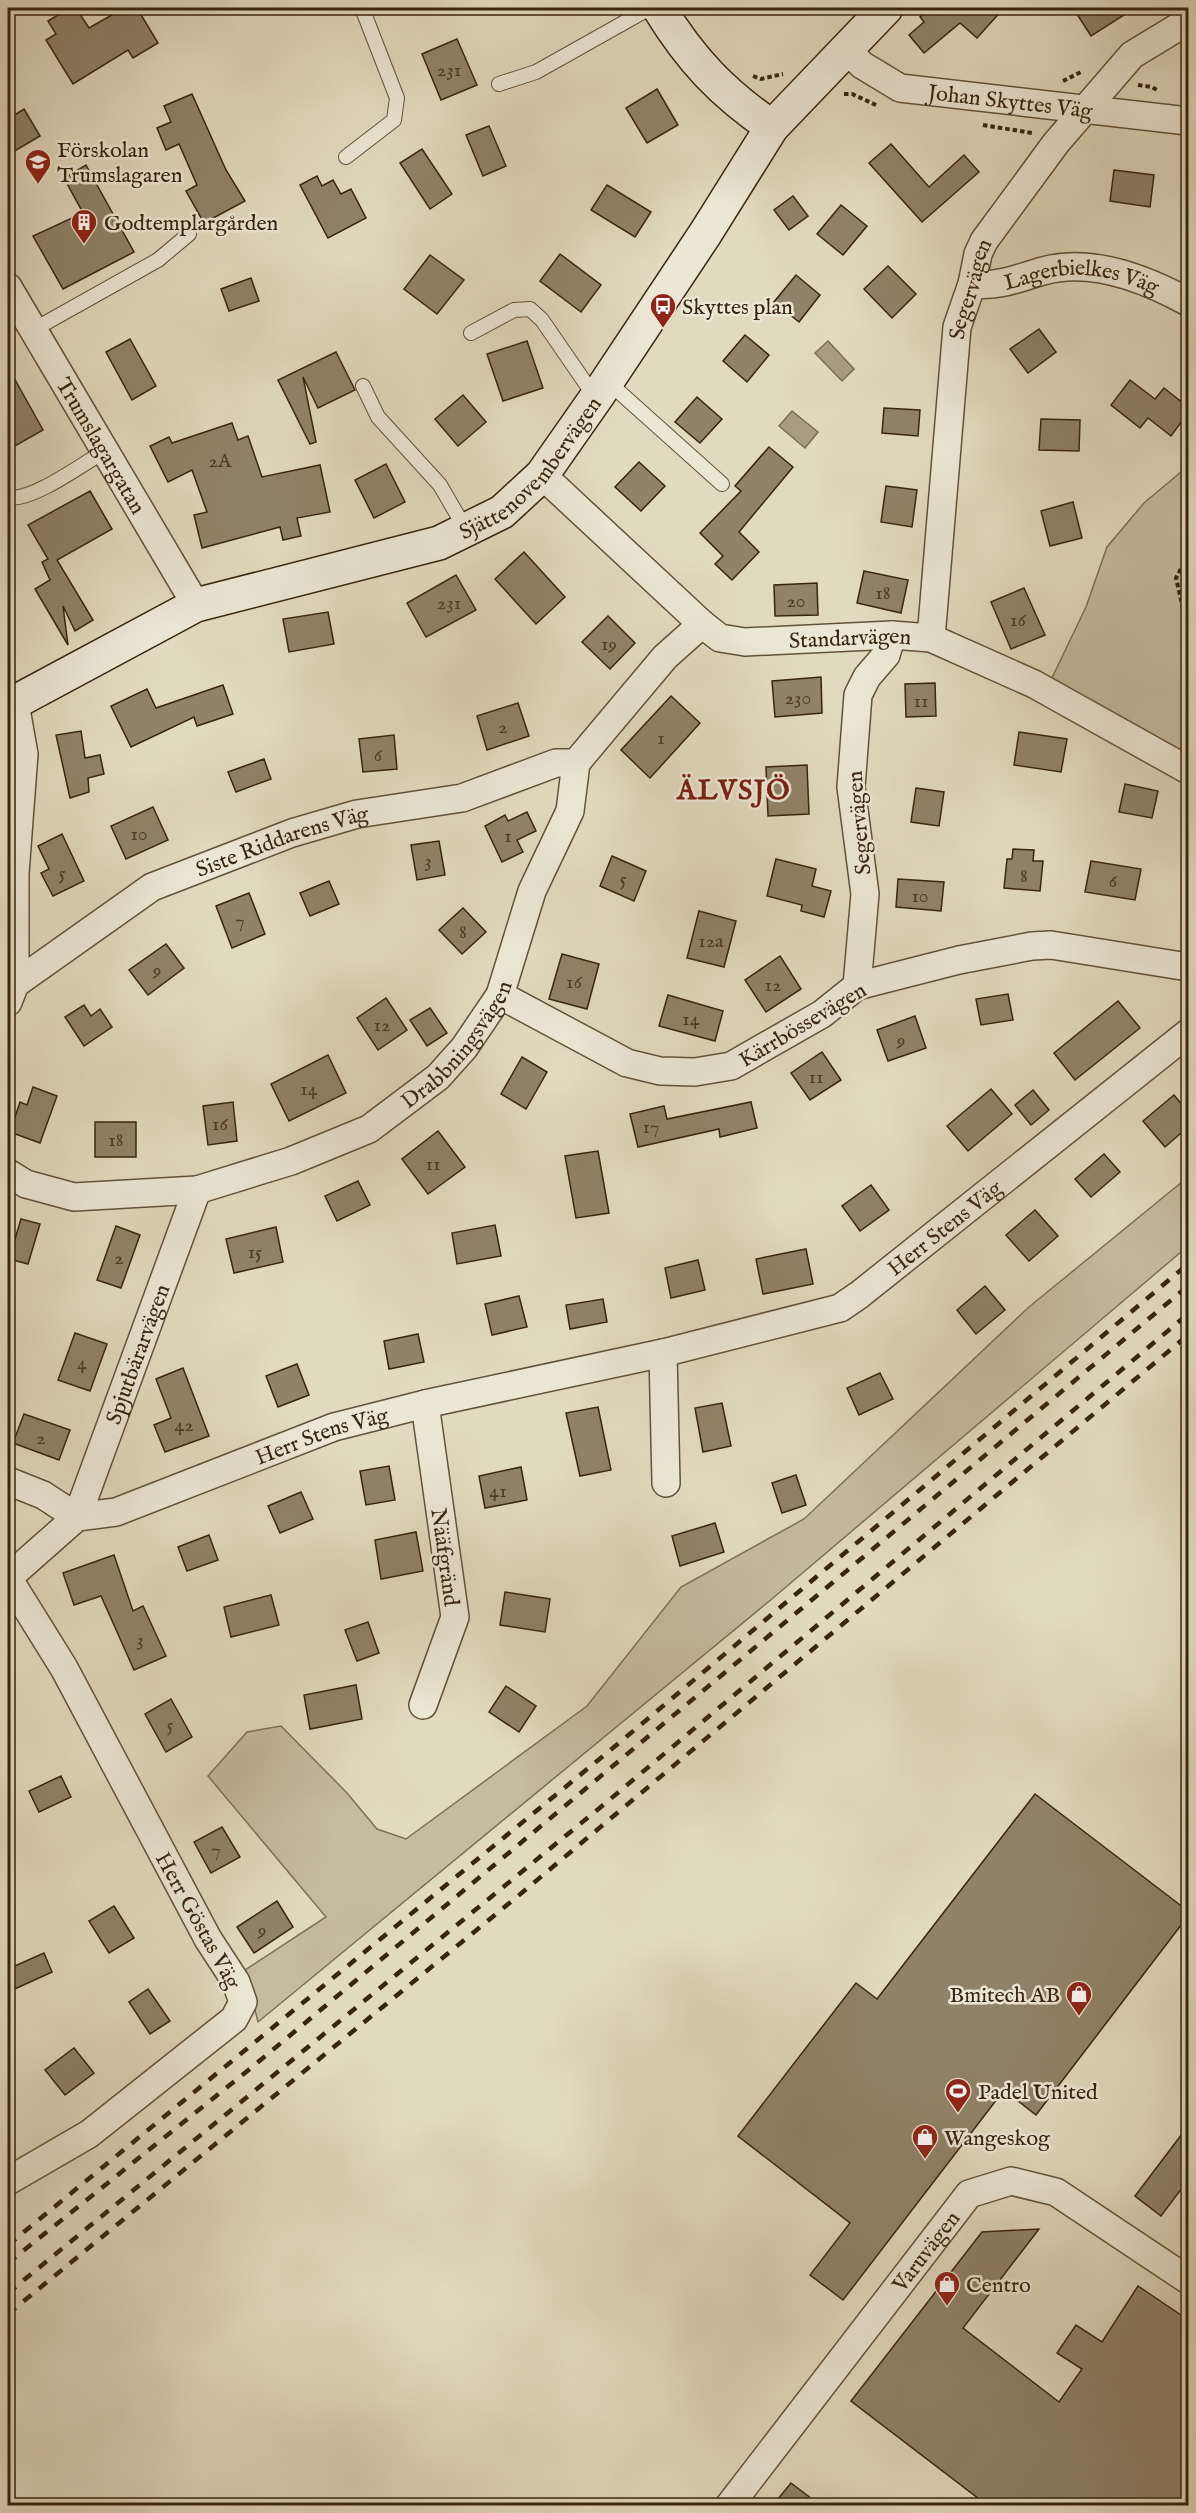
<svg xmlns="http://www.w3.org/2000/svg" width="1196" height="2513" viewBox="0 0 1196 2513" font-family="'IM FELL English',serif">
	<rect width="100%" height="100%" fill="#e2dabf"/>
	<filter id="stains"><feTurbulence type="fractalNoise" baseFrequency=".00333" numOctaves="4"/><feColorMatrix values="0 0 0 0 .2 0 0 0 0 .09 0 0 0 0 .02 0 0 0 .5 -.17"/></filter>
	<radialGradient id="worn" r=".72"><stop offset=".6" stop-color="#630" stop-opacity="0"/><stop offset="1" stop-color="#630" stop-opacity=".3"/></radialGradient>
	<g fill="#c5bba1" stroke="#7e7056" stroke-width="1.5">
		<path d="M1188,466V762L1050,682L1086,607L1107,547L1144,503Z"/>
		<path d="M1188,1177V1246L773,1598L258,2022L245,1970L326,1917L208,1776L247,1732L281,1726L347,1793L377,1829L406,1839L587,1706L681,1587L804,1519L1029,1307Z"/>
	</g>
	<g fill="#a89c82" stroke="#7b6c53" stroke-width="1.5">
		<path d="M828,341L854,369L842,381L815,353Z"/>
		<path d="M792,411L818,432L805,448L779,426Z"/>
	</g>
	<g fill="#908369" stroke="#37250c" stroke-width="1.5">
		<path d="M69,8H76L89,28L124,8H137L158,43L133,58L128,50L73,84L46,40L56,34L48,21Z"/>
		<path d="M932,8H1004L977,38L960,23L924,53L909,35L924,22L920,17Z"/>
		<path d="M1073,8H1135L1091,36Z"/>
		<path d="M457,39L477,85L441,100L422,54Z"/>
		<path d="M657,89L678,125L647,143L626,108Z"/>
		<path d="M192,94L226,170L245,201L204,223L186,191L197,185L179,144L166,150L157,128L171,122L164,106Z"/>
		<path d="M24,109L40,136L8,155V119Z"/>
		<path d="M489,126L506,166L483,176L466,135Z"/>
		<path d="M891,144L929,187L964,155L979,172L922,222L869,163Z"/>
		<path d="M422,149L452,194L430,209L400,163Z"/>
		<path d="M86,165L134,252L63,289L33,236L83,213L64,178Z"/>
		<path d="M1114,170L1154,175L1150,207L1110,201Z"/>
		<path d="M317,176L322,186L333,180L341,194L351,189L366,218L328,238L300,185Z"/>
		<path d="M607,185L651,212L635,237L591,210Z"/>
		<path d="M793,196L808,216L789,230L774,210Z"/>
		<path d="M841,205L867,226L843,255L817,234Z"/>
		<path d="M560,254L601,285L581,312L540,281Z"/>
		<path d="M430,255L464,280L437,314L404,289Z"/>
		<path d="M888,266L916,294L892,318L864,289Z"/>
		<path d="M796,275L820,295L799,322L774,302Z"/>
		<path d="M251,278L259,301L229,311L221,289Z"/>
		<path d="M1039,329L1056,352L1028,373L1010,349Z"/>
		<path d="M745,335L769,355L747,382L723,361Z"/>
		<path d="M130,339L156,386L132,400L106,352Z"/>
		<path d="M527,341L543,388L503,401L487,354Z"/>
		<path d="M336,352L355,390L318,408L303,377L316,442L310,444L278,380Z"/>
		<path d="M8,367L43,430L15,446L8,432Z"/>
		<path d="M1130,380L1155,399L1164,388L1188,407V413L1171,436L1148,418L1140,428L1111,405Z"/>
		<path d="M463,395L486,422L458,446L435,419Z"/>
		<path d="M697,397L722,419L700,443L675,422Z"/>
		<path d="M884,408L920,410L918,436L882,433Z"/>
		<path d="M1041,419L1080,420L1079,451L1039,450Z"/>
		<path d="M232,423L238,440L248,436L262,477L320,465L330,512L297,518L301,536L283,540L280,527L202,548L194,515L207,512L192,470L168,482L150,446L169,437L172,443Z"/>
		<path d="M769,447L793,467L739,532L759,552L732,580L715,564L723,556L700,533L741,491L735,486Z"/>
		<path d="M639,462L665,486L641,511L615,487Z"/>
		<path d="M386,464L405,502L374,518L355,480Z"/>
		<path d="M886,486L917,490L912,527L881,522Z"/>
		<path d="M90,491L112,529L57,560L93,620L75,631L63,606L68,645L35,589L50,580L42,562L48,559L28,525Z"/>
		<path d="M1073,502L1082,538L1050,546L1041,511Z"/>
		<path d="M524,552L565,597L536,624L495,579Z"/>
		<path d="M864,571L908,580L901,613L857,603Z"/>
		<path d="M456,575L476,610L426,637L407,603Z"/>
		<path d="M817,583L818,615L775,616L774,585Z"/>
		<path d="M1024,588L1045,635L1011,649L991,602Z"/>
		<path d="M328,612L334,644L289,652L283,619Z"/>
		<path d="M608,616L635,643L610,669L582,642Z"/>
		<path d="M821,677L822,713L775,717L772,681Z"/>
		<path d="M935,683L936,716L906,717L905,684Z"/>
		<path d="M223,685L233,714L197,726L194,717L131,747L111,706L147,689L156,708Z"/>
		<path d="M671,696L700,723L650,778L621,750Z"/>
		<path d="M518,703L529,736L487,750L477,716Z"/>
		<path d="M81,731L85,758L100,755L104,774L88,778L89,792L70,798L56,735Z"/>
		<path d="M1019,732L1067,739L1061,772L1014,765Z"/>
		<path d="M394,735L397,769L363,772L359,739Z"/>
		<path d="M264,759L271,779L236,792L228,772Z"/>
		<path d="M807,765L809,814L768,816L766,767Z"/>
		<path d="M1125,784L1158,791L1152,818L1119,812Z"/>
		<path d="M916,788L944,792L939,826L911,822Z"/>
		<path d="M153,807L168,840L126,859L111,826Z"/>
		<path d="M527,812L536,831L517,840L523,852L502,862L485,826L505,815L508,821Z"/>
		<path d="M62,834L84,881L53,896L41,873L49,869L38,846Z"/>
		<path d="M439,841L445,875L417,880L411,845Z"/>
		<path d="M1013,849L1034,850L1033,861H1043L1040,891L1004,888L1007,859H1012Z"/>
		<path d="M612,856L646,871L634,901L600,886Z"/>
		<path d="M776,859L816,869L812,886L831,891L824,917L801,911L802,905L767,896Z"/>
		<path d="M1091,861L1141,869L1135,900L1085,892Z"/>
		<path d="M898,879L944,882L941,911L896,907Z"/>
		<path d="M329,881L339,904L310,916L300,893Z"/>
		<path d="M249,893L265,934L232,948L216,906Z"/>
		<path d="M463,908L486,932L462,954L439,930Z"/>
		<path d="M699,911L736,921L724,967L687,958Z"/>
		<path d="M166,944L184,968L148,995L129,970Z"/>
		<path d="M562,954L599,964L587,1009L549,999Z"/>
		<path d="M780,956L801,989L766,1012L745,980Z"/>
		<path d="M1008,994L1013,1020L981,1025L976,999Z"/>
		<path d="M668,995L723,1011L715,1041L659,1026Z"/>
		<path d="M386,998L407,1030L378,1050L357,1018Z"/>
		<path d="M1118,1001L1140,1028L1075,1080L1054,1053Z"/>
		<path d="M84,1005L91,1016L100,1009L112,1027L84,1046L65,1017Z"/>
		<path d="M430,1008L447,1033L427,1046L410,1020Z"/>
		<path d="M915,1016L926,1048L888,1061L877,1030Z"/>
		<path d="M822,1052L841,1080L810,1100L791,1073Z"/>
		<path d="M328,1055L346,1093L289,1121L271,1084Z"/>
		<path d="M522,1057L547,1072L526,1109L501,1094Z"/>
		<path d="M33,1087L57,1096L40,1143L10,1132L20,1102L27,1105Z"/>
		<path d="M991,1089L1012,1114L968,1151L947,1126Z"/>
		<path d="M1033,1090L1049,1110L1031,1125L1015,1105Z"/>
		<path d="M1174,1095L1188,1112V1127L1165,1147L1143,1121Z"/>
		<path d="M233,1102L237,1141L208,1145L203,1106Z"/>
		<path d="M751,1102L757,1128L720,1137L719,1129L638,1147L630,1114L664,1106L667,1119Z"/>
		<rect x="95" y="1122" width="41" height="35"/>
		<path d="M438,1131L465,1167L428,1194L402,1159Z"/>
		<path d="M598,1151L609,1213L576,1218L565,1156Z"/>
		<path d="M1104,1154L1120,1172L1091,1197L1075,1179Z"/>
		<path d="M358,1181L370,1205L337,1221L325,1196Z"/>
		<path d="M871,1185L889,1210L860,1231L842,1206Z"/>
		<path d="M1035,1210L1058,1236L1029,1261L1006,1235Z"/>
		<path d="M21,1219L40,1224L28,1264L9,1259Z"/>
		<path d="M495,1225L501,1256L457,1264L452,1233Z"/>
		<path d="M116,1226L140,1235L121,1288L97,1280Z"/>
		<path d="M276,1227L283,1262L234,1273L226,1239Z"/>
		<path d="M806,1249L813,1284L763,1294L756,1259Z"/>
		<path d="M698,1260L705,1290L671,1298L665,1268Z"/>
		<path d="M985,1286L1005,1310L976,1334L957,1310Z"/>
		<path d="M519,1296L527,1327L492,1335L485,1304Z"/>
		<path d="M603,1299L607,1322L570,1329L566,1305Z"/>
		<path d="M75,1333L107,1344L90,1391L58,1380Z"/>
		<path d="M418,1334L424,1362L389,1369L384,1341Z"/>
		<path d="M297,1364L309,1395L278,1407L266,1376Z"/>
		<path d="M183,1368L209,1436L165,1452L154,1425L171,1418L156,1379Z"/>
		<path d="M880,1373L893,1399L859,1415L847,1388Z"/>
		<path d="M722,1403L731,1446L703,1452L695,1408Z"/>
		<path d="M598,1407L611,1470L580,1476L566,1413Z"/>
		<path d="M24,1414L70,1430L59,1460L13,1443Z"/>
		<path d="M389,1466L395,1500L366,1505L360,1471Z"/>
		<path d="M521,1467L527,1500L485,1508L479,1476Z"/>
		<path d="M796,1475L806,1505L782,1513L772,1483Z"/>
		<path d="M301,1492L313,1519L280,1533L268,1506Z"/>
		<path d="M715,1523L724,1552L680,1566L672,1536Z"/>
		<path d="M416,1532L423,1571L381,1579L375,1540Z"/>
		<path d="M209,1535L218,1560L187,1571L178,1547Z"/>
		<path d="M114,1555L133,1611L143,1606L166,1656L134,1670L101,1596L74,1605L63,1573Z"/>
		<path d="M505,1592L550,1599L545,1632L500,1625Z"/>
		<path d="M271,1595L279,1625L231,1637L224,1607Z"/>
		<path d="M368,1622L379,1653L357,1661L345,1630Z"/>
		<path d="M356,1685L362,1719L310,1729L304,1695Z"/>
		<path d="M506,1686L536,1706L519,1732L489,1712Z"/>
		<path d="M171,1699L192,1737L166,1752L145,1714Z"/>
		<path d="M61,1776L71,1797L39,1812L29,1791Z"/>
		<path d="M1035,1794L1188,1911V1916L1036,2115L1004,2090L843,2300L810,2275L850,2223L738,2136L856,1983L877,1999Z"/>
		<path d="M222,1827L240,1857L211,1873L194,1842Z"/>
		<path d="M277,1901L293,1927L254,1953L237,1927Z"/>
		<path d="M114,1906L134,1938L109,1953L89,1921Z"/>
		<path d="M44,1953L52,1972L8,1992V1969Z"/>
		<path d="M148,1989L170,2021L150,2034L129,2002Z"/>
		<path d="M74,2048L94,2073L65,2095L45,2070Z"/>
		<path d="M1188,2126V2180L1161,2216L1135,2196Z"/>
		<path d="M1039,2229L963,2328L1059,2402L1082,2369L1057,2353L1076,2325L1102,2342L1138,2286L1188,2320V2505H987L851,2401L982,2232Z"/>
		<path d="M791,2483L820,2505H773Z"/>
	</g>
	<g fill="none" stroke-linecap="round" stroke-linejoin="round">
		<g stroke="#625239" stroke-width="16">
			<g id="lane">
				<path d="M499,84L536,72L650,8"/>
				<path d="M346,157L394,120L397,98L362,8"/>
				<path d="M33,330L158,260L189,234"/>
				<path d="M471,333L514,310L530,309L542,320L595,397"/>
				<path d="M607,381L722,484"/>
				<path d="M363,386L378,417L440,485L466,530"/>
				<path d="M8,497C30,503 84,463 105,451"/>
			</g>
		</g>
		<g stroke="#625239" stroke-width="30">
			<g id="street">
				<path id="s1" d="M846,49L862,65L900,88L1188,121"/>
				<path id="s2" d="M972,284C999,287 1018,278 1043,271C1092,257 1146,279 1188,302"/>
				<path id="s3" d="M8,287L196,605"/>
				<path id="s4" d="M542,475L702,624L720,638L745,642L892,635L931,638L1034,684L1188,770"/>
				<path id="s5" d="M931,638L957,327L972,284L978,254L984,241L1056,143L1132,55L1188,21"/>
				<path id="s6" d="M15,984L152,887L292,833L357,814L462,798L556,763H576"/>
				<path d="M857,986L865,894L851,787L858,695L867,677L886,655L892,635"/>
				<path d="M500,995L627,1063L660,1071L695,1072L731,1066L822,1014L857,986L959,960L1032,946L1051,945L1188,967"/>
				<path d="M8,1002L15,984V873L24,754L15,703"/>
				<path id="s7" d="M8,1173L26,1184L74,1197L197,1190L291,1161L369,1129L438,1077L464,1048L500,995L532,891L570,811L576,763L665,657L702,624"/>
				<path d="M663,1353L666,1483"/>
				<path id="s8" d="M8,1481L43,1495L77,1517L197,1190"/>
				<path id="s9" d="M8,1578L77,1517L116,1512L334,1427L425,1404L663,1353L840,1308L859,1295L1188,1033"/>
				<path d="M423,1705L455,1617L425,1404"/>
				<path d="M8,2181L89,2134L234,2019L243,2002L236,1982L208,1939L64,1668L8,1578"/>
				<path id="s10" d="M729,2506L969,2194L1011,2181L1056,2192L1188,2280"/>
			</g>
		</g>
		<g stroke="#37250c" stroke-width="36">
			<g id="secondary">
				<path d="M659,8C690,59 722,93 772,127"/>
				<path id="s11" d="M8,706L196,605L439,543L502,512L542,475L598,395L705,234L772,127L886,8"/>
			</g>
		</g>
		<g stroke="#37250c" stroke-width="4" stroke-dasharray="4.5 3" stroke-linecap="butt">
			<path d="M753,76L761,79L783,74"/>
			<path d="M1063,81L1083,71"/>
			<path d="M1138,85L1152,87L1159,91"/>
			<path d="M844,94H852L876,105"/>
			<path d="M983,125L1032,133"/>
			<path d="M8,252L14,263"/>
			<path d="M1188,556L1176,578L1188,630"/>
		</g>
		<use href="#lane" stroke="#ece7d5" stroke-width="14"/>
		<use href="#street" stroke="#ece7d5" stroke-width="27"/>
		<use href="#secondary" stroke="#ece7d5" stroke-width="33"/>
		<g stroke="#37250c" stroke-width="4.5" stroke-dasharray="10 10" stroke-linecap="butt">
			<path d="M8,2245L625,1738L1188,1264"/>
			<path d="M8,2263L251,2068L1188,1286"/>
			<path d="M8,2293L602,1806L1188,1314"/>
			<path d="M8,2314L518,1896L1188,1335"/>
		</g>
	</g>
	<defs>
		<g id="school-pin" transform="scale(1.35)"><path d="M0 17L-7.5 6A9.5 9.5 0 1 1 7.5 6Z" fill="#8f2418" stroke="#ece7d5"/><path d="M0-5L7-2L0 1L-7-2ZM-4 1L0 2.5L4 1V4Q0 6-4 4Z" fill="#fff"/></g>
		<g id="building-pin" transform="scale(1.35)"><path d="M0 17L-7.5 6A9.5 9.5 0 1 1 7.5 6Z" fill="#8f2418" stroke="#ece7d5"/><path d="M-4-6H4V6H1V3H-1V6H-4ZM-2.5-4.3h1.7v1.8h-1.7ZM.8-4.3h1.7v1.8H.8ZM-2.5-1h1.7V.8h-1.7ZM.8-1h1.7V.8H.8Z" fill="#fff"/></g>
		<g id="bus-pin" transform="scale(1.35)"><path d="M0 17L-7.5 6A9.5 9.5 0 1 1 7.5 6Z" fill="#8f2418" stroke="#ece7d5"/><path d="M-5-6H5V4H4V6H2V4H-2V6H-4V4H-5ZM-3.5-4V0h7V-4ZM-3.5 1.2v1.5H-2V1.2ZM2 1.2v1.5H3.5V1.2Z" fill="#fff"/></g>
		<g id="shop-pin" transform="scale(1.35)"><path d="M0 17L-7.5 6A9.5 9.5 0 1 1 7.5 6Z" fill="#8f2418" stroke="#ece7d5"/><path d="M-5-2.5h2.3a2.7 3.5 0 0 1 5.4 0H5L5.5 6h-11ZM-1.5-2.5h3a1.5 2.3 0 0 0-3 0Z" fill="#fff"/></g>
		<g id="stadium-pin" transform="scale(1.35)"><path d="M0 17L-7.5 6A9.5 9.5 0 1 1 7.5 6Z" fill="#8f2418" stroke="#ece7d5"/><path d="M0-5a6.5 5 0 1 0 0 10a6.5 5 0 1 0 0-10ZM-3.5-1.8h7v3.6h-7Z" fill="#fff"/></g>
	</defs>
	<g fill-rule="evenodd">
		<use href="#school-pin" x="38" y="162"/>
		<use href="#building-pin" x="84" y="222"/>
		<use href="#bus-pin" x="663" y="306"/>
		<use href="#shop-pin" x="1079" y="1994"/>
		<use href="#stadium-pin" x="958" y="2091"/>
		<use href="#shop-pin" x="925" y="2137"/>
		<use href="#shop-pin" x="947" y="2284"/>
	</g>
	<g text-anchor="middle" stroke-width="5" stroke-linejoin="round" paint-order="stroke">
		<g font-size="20" fill="#4d3c23">
			<text x="449" y="76">231</text>
			<text x="220" y="467">2A</text>
			<text x="883" y="599">18</text>
			<text x="796" y="607">20</text>
			<text x="449" y="609">231</text>
			<text x="1018" y="626">16</text>
			<text x="609" y="650">19</text>
			<text x="798" y="704">230</text>
			<text x="921" y="707">11</text>
			<text x="503" y="733">2</text>
			<text x="661" y="744">1</text>
			<text x="378" y="761">6</text>
			<text x="139" y="840">10</text>
			<text x="508" y="842">1</text>
			<text x="428" y="867">3</text>
			<text x="62" y="879">5</text>
			<text x="1024" y="882">8</text>
			<text x="623" y="885">5</text>
			<text x="1113" y="887">6</text>
			<text x="920" y="902">10</text>
			<text x="240" y="927">7</text>
			<text x="463" y="938">8</text>
			<text x="711" y="947">12a</text>
			<text x="157" y="976">9</text>
			<text x="574" y="988">16</text>
			<text x="773" y="991">12</text>
			<text x="691" y="1025">14</text>
			<text x="382" y="1031">12</text>
			<text x="901" y="1046">9</text>
			<text x="816" y="1083">11</text>
			<text x="309" y="1095">14</text>
			<text x="220" y="1130">16</text>
			<text x="651" y="1133">17</text>
			<text x="116" y="1146">18</text>
			<text x="433" y="1170">11</text>
			<text x="255" y="1258">15</text>
			<text x="119" y="1264">2</text>
			<text x="82" y="1369">4</text>
			<text x="184" y="1431">42</text>
			<text x="41" y="1444">2</text>
			<text x="498" y="1497">41</text>
			<text x="140" y="1646">3</text>
			<text x="170" y="1731">5</text>
			<text x="216" y="1856">7</text>
			<text x="262" y="1936">9</text>
		</g>
		<g font-size="22" fill="#37250c" stroke="#ece7d5">
			<text dy="8" stroke="none"><textPath href="#s1" startOffset="178">Johan Skyttes Väg</textPath></text>
			<text dy="8" stroke="none"><textPath href="#s2" startOffset="112">Lagerbielkes Väg</textPath></text>
			<text dy="8" stroke="none"><textPath href="#s5" startOffset="352">Segervägen</textPath></text>
			<text dy="8" stroke="none"><textPath href="#s3" startOffset="184">Trumslagargatan</textPath></text>
			<text dy="8" stroke="none"><textPath href="#s11" startOffset="585">Sjättenovembervägen</textPath></text>
			<text dy="8" stroke="none"><textPath href="#s4" startOffset="372">Standarvägen</textPath></text>
			<text transform="translate(858 823) rotate(-95)" y="8">Segervägen</text>
			<text dy="8" stroke="none"><textPath href="#s6" startOffset="306">Siste Riddarens Väg</textPath></text>
			<text transform="translate(802 1024) rotate(-31)" y="8">Kärrbössevägen</text>
			<text dy="8" stroke="none"><textPath href="#s7" startOffset="500">Drabbningsvägen</textPath></text>
			<text dy="8" stroke="none"><textPath href="#s9" startOffset="1017">Herr Stens Väg</textPath></text>
			<text dy="8" stroke="none"><textPath href="#s8" startOffset="252">Spjutbärarvägen</textPath></text>
			<text dy="8" stroke="none"><textPath href="#s9" startOffset="351">Herr Stens Väg</textPath></text>
			<text transform="translate(446 1557) rotate(82)" y="8">Nääfgränd</text>
			<text transform="translate(199 1920) rotate(61)" y="8">Herr Göstas Väg</text>
			<text dy="8" stroke="none"><textPath href="#s10" startOffset="322">Varuvägen</textPath></text>
		</g>
		<g font-size="22" fill="#37250c" stroke="#ece7d5" text-anchor="start">
			<text x="57" y="157">Förskolan<tspan x="57" dy="25">Trumslagaren</tspan></text>
			<text x="104" y="230">Godtemplargården</text>
			<text x="682" y="314">Skyttes plan</text>
			<text x="1060" y="2002" text-anchor="end">Bmitech AB</text>
			<text x="978" y="2099">Padel United</text>
			<text x="944" y="2145">Wangeskog</text>
			<text x="966" y="2292">Centro</text>
		</g>
		<g font-size="28" font-weight="bold" letter-spacing="1.5" fill="#7a1f14" stroke="#ece7d5">
			<text x="734" y="799">ÄLVSJÖ</text>
		</g>
	</g>
	<rect width="1196" height="2513" fill="none" stroke="#e2dabf" stroke-width="30"/>
	<rect x="9" y="9" width="1178" height="2495" fill="none" stroke="#37250c" stroke-width="3"/>
	<rect x="15" y="15" width="1166" height="2483" fill="none" stroke="#37250c" stroke-width="1.5"/>
	<rect width="100%" height="100%" filter="url(#stains)"/>
	<rect width="100%" height="100%" fill="url(#worn)"/>
</svg>
